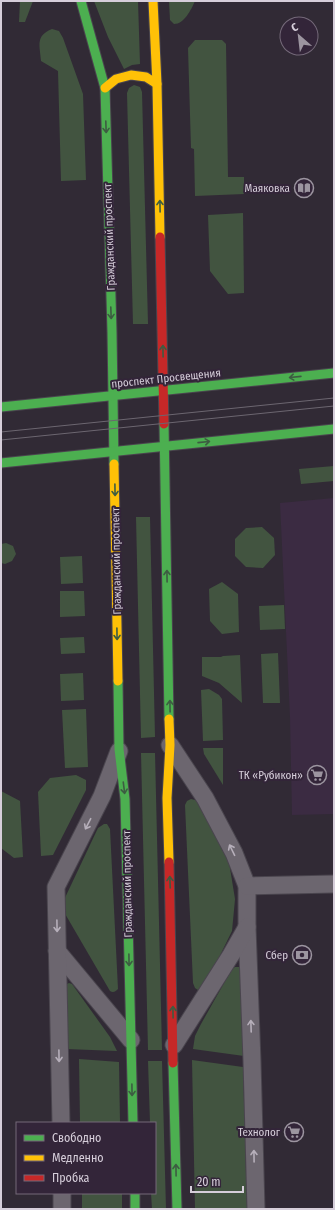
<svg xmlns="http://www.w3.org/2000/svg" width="335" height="1210" viewBox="0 0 335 1210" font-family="'Fira Sans Condensed',sans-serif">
	<rect width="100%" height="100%" fill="#312a35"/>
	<path fill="#3b2b42" d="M334,498V814L292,815L290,717L280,503Z"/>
	<g fill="#425440">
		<path d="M20,1H33L25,22H19Z"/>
		<path d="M94,1H138L140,64L132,65L124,69L108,37Z"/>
		<path d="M169,1H195C191,10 184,24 174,24L170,20Z"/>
		<path d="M52,29L59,31L63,38L83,94L86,180L61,181L58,71L41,61C40,45 35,36 52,29Z"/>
		<path d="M195,40H222L226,44L228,177H244V194L195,196L194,149L191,148L188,48Z"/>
		<path d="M134,85L140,87L142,92L148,324H133L127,93L129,88Z"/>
		<path d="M243,213L244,293L228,294L210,271L208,215Z"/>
		<path d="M334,466V481L301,484L299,469Z"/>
		<path d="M136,517H150L155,737L141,738Z"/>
		<path d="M262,527L274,538L275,555L263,568L246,567L235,556V539L246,528Z"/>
		<path d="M6,543L13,546L16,554L12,561L5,564L1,563V544Z"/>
		<path d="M82,556L83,583L61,584L60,557Z"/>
		<path d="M222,582L238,594L239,632L222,634L210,621L209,589Z"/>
		<path d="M60,591H84L85,616L60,617Z"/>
		<path d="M284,605L285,629L260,630L259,606Z"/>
		<path d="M84,637L85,653L61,654L60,638Z"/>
		<path d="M278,653L280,703H263L261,654Z"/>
		<path d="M240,655L242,703L219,683L202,676V657H221L223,656Z"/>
		<path d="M83,673L84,700L61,701L60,674Z"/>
		<path d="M209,689L219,695L222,699L223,740L203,741L201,690Z"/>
		<path d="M86,709L88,767L65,768L62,710Z"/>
		<path d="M203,748H223V785L204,754Z"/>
		<path d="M141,753H155L162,1050H148Z"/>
		<path d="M76,775L86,780V790L53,855L41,856L38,792L50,778Z"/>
		<path d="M1,791L20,801L23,857L14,858L1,848Z"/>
		<path d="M191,799L195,800L198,802L229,862L235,899L232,931L205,986L202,989L198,990L195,988L193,983L185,805L187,801Z"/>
		<path d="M104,824H107L110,829L118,989C115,992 113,993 110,991L64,912L63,902L98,828Z"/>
		<path d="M235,967H239L241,970L244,1056L193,1049L195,1036L201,1024L232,969Z"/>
		<path d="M69,983L72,984L110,1037L117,1051L66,1049L65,987L67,984Z"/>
		<path d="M79,1059L119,1062L120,1123H80Z"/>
		<path d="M192,1060L243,1067L247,1209H195Z"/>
		<path d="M148,1061H162L166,1209H152L151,1193H155V1123H150Z"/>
		<rect x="82" y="1193" width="40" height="16"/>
	</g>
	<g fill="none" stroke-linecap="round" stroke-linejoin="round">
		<g stroke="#4a454e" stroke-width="19">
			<g id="street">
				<path d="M170,745L205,798L234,853L247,886V927L252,1061L256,1209"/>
				<path d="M247,886L334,884"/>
				<path d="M57,951L131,1040"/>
				<path d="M174,1045L231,955L247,927"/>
				<path d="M61,1123L56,887L102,796L119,751"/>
				<path d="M62,1193V1209"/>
			</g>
		</g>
		<g stroke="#4a454e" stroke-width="11">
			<g id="fast">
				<path d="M81,1L105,88L112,332L114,464"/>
				<path d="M1,407L334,373"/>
				<path d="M164,424L169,719"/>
				<path d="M1,463L334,429"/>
				<path d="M118,681L119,749L125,799L133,1123"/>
				<path d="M173,1063L177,1209"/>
				<path d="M135,1193V1209"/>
			</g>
		</g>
		<g stroke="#4a454e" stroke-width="11">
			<g id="slow">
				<path d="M153,1L157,84L160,237"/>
				<path d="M105,88L116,79L131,75L146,77L157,84"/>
				<path d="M114,464L118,681"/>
				<path d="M169,862L167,798L170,745L169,719"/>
			</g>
		</g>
		<g stroke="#4a454e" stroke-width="11">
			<g id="jam">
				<path d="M160,237L164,424"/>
				<path d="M169,862L173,1063"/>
			</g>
		</g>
		<use href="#street" stroke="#6c666f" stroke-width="17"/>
		<use href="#fast" stroke="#4caf50" stroke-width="9"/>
		<use href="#slow" stroke="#ffc107" stroke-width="9"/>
		<use href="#jam" stroke="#c62828" stroke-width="9"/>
		<g stroke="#6c6670" stroke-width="1">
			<path d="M1,432L334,398"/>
			<path d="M1,440L334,406"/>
		</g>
	</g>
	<defs><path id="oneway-shaft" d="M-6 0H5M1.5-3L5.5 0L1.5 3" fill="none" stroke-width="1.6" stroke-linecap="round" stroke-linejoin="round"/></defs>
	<g stroke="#3d5c42">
		<use href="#oneway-shaft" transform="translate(106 127) rotate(88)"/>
		<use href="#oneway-shaft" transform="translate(160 206) rotate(-91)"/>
		<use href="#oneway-shaft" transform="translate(111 313) rotate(88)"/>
		<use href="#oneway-shaft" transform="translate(163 351) rotate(-91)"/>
		<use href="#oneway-shaft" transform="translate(295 377) rotate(174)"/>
		<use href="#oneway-shaft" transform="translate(204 442) rotate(-6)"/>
		<use href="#oneway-shaft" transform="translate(115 490) rotate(89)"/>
		<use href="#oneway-shaft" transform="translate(167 576) rotate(-91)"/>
		<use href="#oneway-shaft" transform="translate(117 634) rotate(89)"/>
		<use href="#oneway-shaft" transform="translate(170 706) rotate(-91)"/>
		<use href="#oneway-shaft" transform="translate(124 788) rotate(83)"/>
		<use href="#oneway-shaft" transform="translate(170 882) rotate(-92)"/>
		<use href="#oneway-shaft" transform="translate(129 960) rotate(89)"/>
		<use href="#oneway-shaft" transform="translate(173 1012) rotate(-91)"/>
		<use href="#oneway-shaft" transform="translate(132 1090) rotate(89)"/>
		<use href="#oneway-shaft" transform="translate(176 1170) rotate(-91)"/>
	</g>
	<g stroke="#b6afba">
		<use href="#oneway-shaft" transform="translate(88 824) rotate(117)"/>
		<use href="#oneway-shaft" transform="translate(232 850) rotate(-116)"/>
		<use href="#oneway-shaft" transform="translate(57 926) rotate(89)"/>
		<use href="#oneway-shaft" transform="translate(251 1026) rotate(-92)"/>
		<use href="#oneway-shaft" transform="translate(59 1056) rotate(89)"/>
		<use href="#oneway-shaft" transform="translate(254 1156) rotate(-91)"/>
	</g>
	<defs>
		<g id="library-ring" transform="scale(1)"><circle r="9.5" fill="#332539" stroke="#9c95a0" stroke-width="1.5"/><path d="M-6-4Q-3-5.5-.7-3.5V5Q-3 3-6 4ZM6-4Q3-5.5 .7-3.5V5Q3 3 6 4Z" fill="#9c95a0"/></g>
		<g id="supermarket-ring" transform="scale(1)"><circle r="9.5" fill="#332539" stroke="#9c95a0" stroke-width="1.5"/><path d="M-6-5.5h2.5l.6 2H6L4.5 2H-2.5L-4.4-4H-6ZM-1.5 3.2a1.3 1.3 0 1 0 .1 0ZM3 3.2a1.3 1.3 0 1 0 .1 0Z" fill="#9c95a0"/></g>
		<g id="bank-ring" transform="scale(1)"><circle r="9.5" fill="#332539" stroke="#9c95a0" stroke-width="1.5"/><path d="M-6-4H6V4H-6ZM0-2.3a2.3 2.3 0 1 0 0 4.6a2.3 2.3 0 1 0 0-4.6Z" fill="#9c95a0"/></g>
	</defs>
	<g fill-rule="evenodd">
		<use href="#library-ring" x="304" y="188"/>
		<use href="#supermarket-ring" x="317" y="775"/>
		<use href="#bank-ring" x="302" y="955"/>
		<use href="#supermarket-ring" x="294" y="1132"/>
	</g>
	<g text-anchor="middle" stroke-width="4" stroke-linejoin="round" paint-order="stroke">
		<g font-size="11" fill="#d6ceda" stroke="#332539" text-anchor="end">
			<text x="290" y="192">Маяковка</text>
			<text x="303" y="779">ТК «Рубикон»</text>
			<text x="288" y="959">Сбер</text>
			<text x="280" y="1136">Технолог</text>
		</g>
		<g font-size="11" fill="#d6ceda" stroke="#332539">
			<text transform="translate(109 237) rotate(-92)" y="4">Гражданский проспект</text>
			<text transform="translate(166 378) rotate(-6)" y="4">проспект Просвещения</text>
			<text transform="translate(116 561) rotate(-91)" y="4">Гражданский проспект</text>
			<text transform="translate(127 884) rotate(-91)" y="4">Гражданский проспект</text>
		</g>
	</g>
	<rect width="335" height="1210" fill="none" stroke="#d6ceda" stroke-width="4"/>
	<rect x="16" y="1122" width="140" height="72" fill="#332539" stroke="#746979"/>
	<rect x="24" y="1135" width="20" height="6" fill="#4caf50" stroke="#746979"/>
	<text x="52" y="1142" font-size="12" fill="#d6ceda">Свободно</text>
	<rect x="24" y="1155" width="20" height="6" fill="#ffc107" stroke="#746979"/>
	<text x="52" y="1162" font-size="12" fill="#d6ceda">Медленно</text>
	<rect x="24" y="1175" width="20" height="6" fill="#c62828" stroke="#746979"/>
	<text x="52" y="1182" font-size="12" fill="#d6ceda">Пробка</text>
	<g transform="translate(299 36) rotate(332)"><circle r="19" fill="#332539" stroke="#746979"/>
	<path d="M0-3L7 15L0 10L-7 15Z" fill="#9c95a0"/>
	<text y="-6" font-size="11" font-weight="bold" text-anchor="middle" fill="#d6ceda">С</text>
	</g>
	<path d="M191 1186v6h52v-6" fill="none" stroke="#d6ceda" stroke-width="2"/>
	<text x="197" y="1186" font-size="12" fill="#d6ceda" stroke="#332539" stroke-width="3" paint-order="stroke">20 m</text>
</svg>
